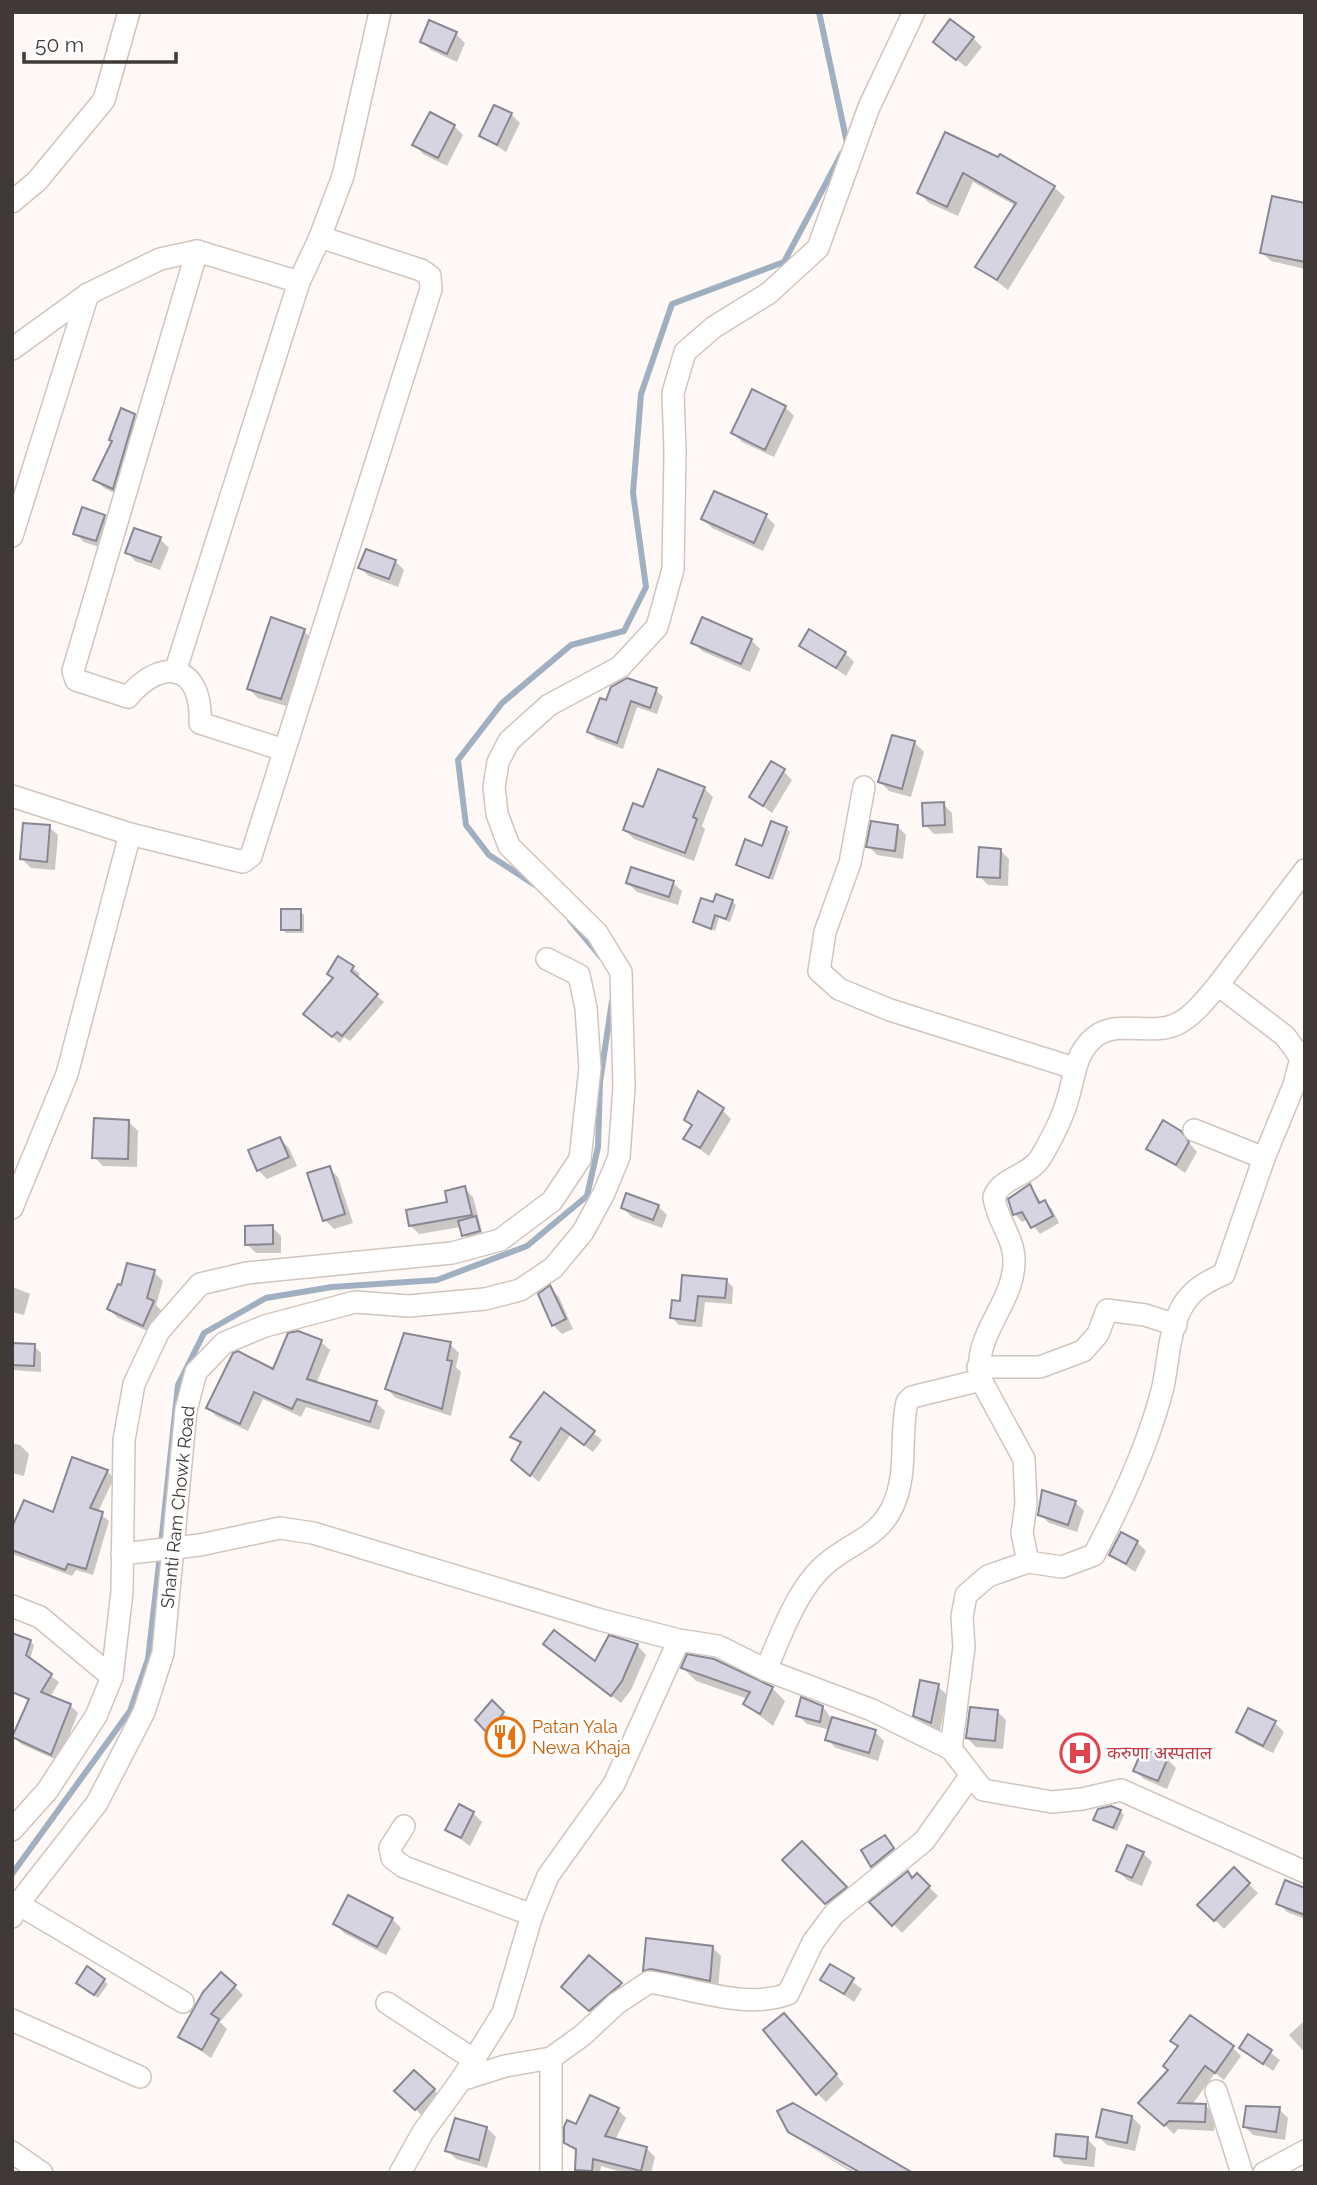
<svg xmlns="http://www.w3.org/2000/svg" width="1317" height="2185" viewBox="0 0 1317 2185" font-family="Raleway,'Noto Sans Devanagari',sans-serif">
	<rect width="100%" height="100%" fill="#fef9f6"/>
	<g fill="#0003">
		<path d="M456,34L465,43L457,62L431,50L422,41Z"/>
		<path d="M973,38L982,47L966,67L935,42Z"/>
		<path d="M511,114L520,123L506,152L481,136Z"/>
		<path d="M454,126L463,135L447,166L423,154L415,145Z"/>
		<path d="M946,134L1054,187L1065,197L1008,290L978,267L1016,206L973,182L958,216L929,203L919,193Z"/>
		<path d="M1305,204V269L1271,261L1262,253Z"/>
		<path d="M785,407L794,416L774,457L742,442L733,433Z"/>
		<path d="M134,415L143,424L122,497L104,488L95,479Z"/>
		<path d="M104,516L113,525L105,549L84,542L75,533Z"/>
		<path d="M766,516L775,525L763,551L712,528L703,519Z"/>
		<path d="M160,539L169,548L160,570L135,561L127,552Z"/>
		<path d="M395,561L404,570L398,587L369,576L360,568Z"/>
		<path d="M304,631L313,640L290,707L258,698L249,689Z"/>
		<path d="M751,640L760,649L750,672L702,651L693,642Z"/>
		<path d="M801,645L845,653L854,662L846,676Z"/>
		<path d="M627,680L656,690L663,697L657,714L637,707L623,749L596,739L589,732L607,703Z"/>
		<path d="M893,737L915,743L924,752L911,797L889,791L880,782Z"/>
		<path d="M783,771L792,780L772,813L751,797Z"/>
		<path d="M704,788L713,797L702,826L705,829L694,861L634,839L625,830Z"/>
		<path d="M943,804L952,813L953,833L934,834L925,825Z"/>
		<path d="M897,826L906,835L903,859L877,855L868,846Z"/>
		<path d="M49,827L58,835L55,870L31,868L22,859Z"/>
		<path d="M786,828L790,832L773,880L738,865Z"/>
		<path d="M1000,850L1009,859L1008,886L988,885L979,876Z"/>
		<path d="M628,883H673L682,891L678,905L637,892Z"/>
		<path d="M732,901L736,905L730,922L719,918L715,931L695,922L714,905Z"/>
		<path d="M300,911L304,915V933H286L282,929Z"/>
		<path d="M339,959L353,968L360,974L357,978L384,1002L350,1041L344,1037L340,1043L313,1021L334,979Z"/>
		<path d="M722,1110L731,1119L709,1156L686,1139L693,1127L686,1120Z"/>
		<path d="M129,1122L138,1131L137,1167L103,1166L94,1157Z"/>
		<path d="M1180,1132L1197,1152L1185,1173L1149,1148Z"/>
		<path d="M280,1139L289,1148L297,1166L267,1179L258,1170Z"/>
		<path d="M329,1168L338,1177L353,1223L334,1229L325,1220Z"/>
		<path d="M1029,1186L1042,1203L1045,1202L1052,1209L1059,1223L1040,1234L1028,1219L1022,1222L1015,1214L1010,1200Z"/>
		<path d="M464,1188L473,1197L483,1235L467,1239L461,1227L419,1234L410,1225L449,1204Z"/>
		<path d="M658,1206L667,1215L662,1228L632,1217L623,1208Z"/>
		<path d="M272,1227L281,1236V1253H256L247,1244Z"/>
		<path d="M154,1272L163,1281L156,1305L162,1311L152,1333L118,1318L109,1309Z"/>
		<path d="M726,1280L733,1287L732,1304L705,1302L702,1327L679,1325L672,1318L682,1303Z"/>
		<path d="M13,1287L30,1294L24,1315L12,1312Z"/>
		<path d="M550,1288L559,1297L573,1329L562,1334L553,1325Z"/>
		<path d="M321,1342L330,1350L316,1384L376,1403L385,1411L379,1430L306,1407L301,1417L263,1399L248,1431L216,1416L208,1408Z"/>
		<path d="M450,1344L459,1353L456,1367L461,1372L451,1416L396,1398L387,1389Z"/>
		<path d="M12,1346H34L41,1353V1372L12,1370Z"/>
		<path d="M545,1395L602,1440L593,1452L570,1435L539,1482L522,1468L521,1445L513,1436Z"/>
		<path d="M12,1443L20,1445L29,1454L24,1476L12,1473Z"/>
		<path d="M107,1471L114,1478L98,1512L109,1521L93,1575L76,1570L72,1576L12,1554V1530L54,1515Z"/>
		<path d="M1075,1502L1084,1511L1077,1532L1049,1523L1040,1514Z"/>
		<path d="M1137,1542L1146,1551L1135,1572L1111,1555Z"/>
		<path d="M609,1638L638,1646L646,1655L631,1690L621,1703L545,1644L596,1664Z"/>
		<path d="M30,1641L34,1645L30,1660L59,1682L50,1697L70,1705L78,1713L59,1761L21,1744L14,1737L30,1702L14,1691L15,1655Z"/>
		<path d="M683,1668L772,1688L785,1701L773,1726L745,1704L748,1699L696,1681Z"/>
		<path d="M938,1686L947,1695L940,1731L924,1724L915,1715Z"/>
		<path d="M492,1703L512,1722L498,1741L478,1719Z"/>
		<path d="M823,1707L831,1718L875,1732L884,1741L878,1761L836,1748L827,1739L830,1730L807,1724L798,1715Z"/>
		<path d="M997,1711L1006,1720L1003,1749L976,1747L967,1738Z"/>
		<path d="M1275,1723L1284,1732L1273,1753L1247,1740L1238,1731Z"/>
		<path d="M1167,1759L1176,1768L1167,1789L1144,1779L1135,1771Z"/>
		<path d="M1120,1811L1124,1815L1117,1831L1096,1820Z"/>
		<path d="M473,1813L482,1822L470,1846L448,1830Z"/>
		<path d="M885,1837L902,1858L882,1874L863,1851Z"/>
		<path d="M802,1843L854,1897L835,1912L785,1860Z"/>
		<path d="M1143,1853L1152,1862L1142,1886L1127,1880L1118,1871Z"/>
		<path d="M1234,1870L1258,1893L1224,1929L1200,1905Z"/>
		<path d="M908,1873L913,1879L917,1875L938,1896L902,1933L872,1902Z"/>
		<path d="M1305,1890V1919L1287,1912L1278,1903Z"/>
		<path d="M392,1919L401,1928L386,1955L344,1933L335,1924Z"/>
		<path d="M712,1947L721,1956L718,1989L653,1979L644,1970Z"/>
		<path d="M589,1957L629,1993L599,2019L572,1995Z"/>
		<path d="M831,1966L862,1989L854,2002L823,1980Z"/>
		<path d="M88,1969L108,1984L98,1998L82,1986Z"/>
		<path d="M234,1986L243,1995L220,2022L227,2029L211,2058L180,2036Z"/>
		<path d="M1303,2022L1305,2024V2053L1289,2035Z"/>
		<path d="M793,2025L844,2084L826,2102L817,2093Z"/>
		<path d="M1249,2036L1280,2060L1273,2071L1241,2048Z"/>
		<path d="M1173,2041L1233,2048L1241,2056L1224,2080L1215,2073L1192,2105L1206,2106L1215,2115L1214,2131L1178,2129L1174,2134L1150,2111L1179,2047Z"/>
		<path d="M434,2090L443,2099L425,2118L405,2100Z"/>
		<path d="M1279,2109L1288,2118L1285,2140L1253,2135L1244,2126Z"/>
		<path d="M618,2110L626,2118L615,2140L646,2148L655,2157L651,2173H625L601,2166L600,2173H580L577,2169L578,2152L566,2142L577,2127Z"/>
		<path d="M1132,2117L1141,2126L1135,2151L1107,2145L1098,2136Z"/>
		<path d="M487,2128L496,2137L487,2168L456,2159L447,2150Z"/>
		<path d="M1087,2139L1096,2148L1094,2167L1064,2164L1056,2155Z"/>
		<path d="M799,2140L857,2173H853Z"/>
	</g>
	<g fill="none" stroke-linecap="round" stroke-linejoin="round">
		<g stroke="#a0b0c0" stroke-width="6">
			<path d="M819,12L847,143"/>
			<path d="M535,885L489,855L466,825L458,760L502,703L571,645L624,631L646,587L633,493L641,394L672,304L784,262L842,153"/>
			<path d="M570,920L601,957"/>
			<path d="M161,1544L178,1385L204,1333L266,1298L332,1287L437,1280L527,1246L587,1196L598,1147L600,1082L612,1001"/>
			<path d="M12,1874L130,1711L148,1659L160,1555"/>
		</g>
	</g>
	<g fill="#d5d4e0" stroke="#888792" stroke-width="2">
		<path d="M950,19L974,37L956,60L933,42Z"/>
		<path d="M429,20L457,32L447,54L420,42Z"/>
		<path d="M494,105L512,113L497,145L479,136Z"/>
		<path d="M430,112L455,125L438,158L412,145Z"/>
		<path d="M945,132L998,157L1000,154L1055,186L997,280L975,267L1016,203L963,173L947,207L917,193Z"/>
		<path d="M1272,196L1305,203V262L1260,253Z"/>
		<path d="M752,389L786,406L765,450L731,433Z"/>
		<path d="M121,408L135,414L113,489L93,480L112,441L109,440Z"/>
		<path d="M714,491L767,514L754,543L701,519Z"/>
		<path d="M82,507L105,515L96,541L73,534Z"/>
		<path d="M134,528L161,537L151,562L125,553Z"/>
		<path d="M366,549L396,560L389,579L358,568Z"/>
		<path d="M271,617L305,629L281,699L247,689Z"/>
		<path d="M702,617L752,639L741,664L691,643Z"/>
		<path d="M809,629L846,652L836,668L799,646Z"/>
		<path d="M627,678L657,688L650,708L631,701L617,743L587,732L600,698L606,700L611,687Z"/>
		<path d="M892,735L915,741L902,789L878,782Z"/>
		<path d="M771,761L785,769L763,806L749,797Z"/>
		<path d="M658,769L705,787L693,817L697,819L685,853L623,830L633,803L643,807Z"/>
		<path d="M944,802L945,825L923,826L922,803Z"/>
		<path d="M771,821L787,827L769,878L736,865L745,839L762,846Z"/>
		<path d="M871,821L898,825L895,851L866,847Z"/>
		<path d="M23,823L50,825L47,862L20,859Z"/>
		<path d="M979,847L1001,849L1000,878L977,877Z"/>
		<path d="M631,867L674,881L669,897L626,883Z"/>
		<path d="M716,894L733,900L726,919L715,915L711,929L693,922L701,898L713,902Z"/>
		<rect x="281" y="909" width="20" height="21"/>
		<path d="M338,956L354,966L351,971L378,994L342,1036L337,1032L332,1037L303,1014L333,978L327,974Z"/>
		<path d="M698,1091L724,1108L700,1148L683,1139L692,1125L684,1120Z"/>
		<path d="M94,1118L129,1120L128,1159L92,1158Z"/>
		<path d="M1163,1120L1181,1131L1189,1142L1176,1165L1146,1149Z"/>
		<path d="M280,1137L289,1157L257,1171L248,1150Z"/>
		<path d="M330,1166L345,1214L323,1221L307,1173Z"/>
		<path d="M1030,1184L1039,1203L1045,1200L1053,1216L1031,1228L1022,1212L1013,1215L1008,1199Z"/>
		<path d="M465,1186L472,1215L409,1226L406,1210L447,1202L445,1191Z"/>
		<path d="M626,1193L659,1205L653,1220L621,1208Z"/>
		<path d="M476,1216L480,1231L462,1236L458,1221Z"/>
		<path d="M273,1225V1244L245,1245V1226Z"/>
		<path d="M127,1263L155,1270L147,1298L154,1301L143,1326L107,1309L118,1284L121,1285Z"/>
		<path d="M682,1275L727,1279L725,1298L698,1296L695,1321L670,1318L672,1300L680,1301Z"/>
		<path d="M550,1285L566,1319L552,1326L538,1294Z"/>
		<path d="M298,1331L322,1340L307,1379L377,1401L370,1422L297,1399L292,1409L254,1392L240,1424L206,1408L233,1353L238,1351L273,1369L288,1333Z"/>
		<path d="M404,1333L451,1342L447,1360L452,1361L442,1409L385,1389Z"/>
		<path d="M12,1343L35,1344L34,1366L12,1365Z"/>
		<path d="M544,1392L595,1431L584,1445L561,1428L530,1476L511,1460L521,1442L510,1437Z"/>
		<path d="M72,1457L108,1470L90,1508L103,1512L86,1569L68,1564L65,1570L12,1550V1527L24,1500L53,1512Z"/>
		<path d="M1042,1490L1076,1501L1068,1525L1038,1515Z"/>
		<path d="M1121,1532L1138,1541L1126,1564L1109,1555Z"/>
		<path d="M554,1630L595,1661L609,1635L638,1644L622,1681L611,1696L543,1644Z"/>
		<path d="M12,1633L31,1640L26,1655L52,1674L41,1692L71,1704L51,1755L12,1737L29,1699L12,1692Z"/>
		<path d="M687,1654L714,1659L773,1687L760,1714L743,1704L750,1692L681,1668Z"/>
		<path d="M920,1680L939,1684L931,1723L913,1716Z"/>
		<path d="M801,1697L823,1706L820,1722L796,1716Z"/>
		<path d="M492,1700L504,1712L488,1734L475,1720Z"/>
		<path d="M970,1707L998,1710L995,1741L966,1738Z"/>
		<path d="M1248,1708L1276,1721L1263,1746L1236,1732Z"/>
		<path d="M832,1717L876,1730L869,1753L825,1740Z"/>
		<path d="M1143,1748L1168,1758L1158,1781L1133,1771Z"/>
		<path d="M459,1804L474,1812L461,1838L445,1830Z"/>
		<path d="M1111,1806L1121,1810L1113,1828L1093,1820L1098,1809Z"/>
		<path d="M885,1835L894,1848L871,1867L861,1850Z"/>
		<path d="M802,1841L847,1887L825,1904L782,1860Z"/>
		<path d="M1127,1845L1144,1852L1132,1878L1116,1871Z"/>
		<path d="M1234,1867L1250,1883L1214,1921L1197,1905Z"/>
		<path d="M908,1871L912,1878L917,1873L930,1886L892,1926L869,1902Z"/>
		<path d="M1285,1880L1305,1888V1915L1276,1904Z"/>
		<path d="M348,1895L393,1918L377,1947L333,1924Z"/>
		<path d="M646,1938L713,1946L710,1981L651,1969L643,1971Z"/>
		<path d="M589,1955L622,1983L589,2011L561,1987Z"/>
		<path d="M830,1964L854,1978L844,1994L820,1980Z"/>
		<path d="M87,1966L105,1979L94,1995L76,1983Z"/>
		<path d="M221,1972L236,1985L211,2014L219,2019L202,2050L178,2037L203,1992Z"/>
		<path d="M784,2013L837,2074L816,2095L763,2030Z"/>
		<path d="M1190,2015L1234,2046L1215,2073L1205,2066L1178,2103L1206,2104L1205,2122L1169,2121L1164,2126L1138,2103L1168,2070L1163,2066L1178,2046L1170,2041Z"/>
		<path d="M1248,2034L1272,2050L1263,2064L1239,2048Z"/>
		<path d="M414,2070L435,2089L415,2110L394,2091Z"/>
		<path d="M590,2095L619,2108L605,2136L647,2147L641,2171L593,2159L592,2171L575,2170L576,2149L564,2143V2127L567,2120L576,2124Z"/>
		<path d="M793,2103L913,2173H861L788,2132L777,2111Z"/>
		<path d="M1246,2106L1280,2107L1276,2132L1243,2127Z"/>
		<path d="M1102,2109L1132,2116L1127,2143L1096,2137Z"/>
		<path d="M455,2118L487,2127L479,2160L445,2151Z"/>
		<path d="M1056,2134L1088,2137L1086,2159L1054,2156Z"/>
	</g>
	<g fill="none" stroke-linecap="round" stroke-linejoin="round">
		<g stroke="#d0c5be" stroke-width="24">
			<g id="minor">
				<path d="M12,202L37,181L104,100L129,12"/>
				<path d="M197,251L73,671L76,680L128,697C163,655 203,666 200,723L284,750"/>
				<path d="M299,282L320,237L343,176L380,12"/>
				<path d="M12,349L88,294"/>
				<path d="M12,536L88,294L160,259L197,251L299,282L175,672"/>
				<path d="M864,787L850,863L825,932L819,971L839,989L890,1010L1074,1068"/>
				<path d="M12,796L130,834L243,862L251,856L431,289L430,276L421,270L320,237"/>
				<path d="M1264,1158L1294,1085L1301,1058L1285,1036L1218,985L1305,870"/>
				<path d="M12,1208L67,1074L130,834"/>
				<path d="M978,1367H1040L1083,1351L1098,1334L1107,1310L1145,1315L1176,1325"/>
				<path d="M981,1380L1024,1459L1026,1504L1022,1533L1028,1562"/>
				<path d="M122,1554L200,1545L280,1528L313,1533L601,1620L679,1640L718,1646L766,1670L872,1710L951,1749L983,1790L1052,1802L1082,1799L1121,1790L1305,1872"/>
				<path d="M12,1606L40,1617L112,1677"/>
				<path d="M766,1670C780,1637 798,1586 827,1563C851,1543 878,1537 892,1508C909,1473 899,1437 907,1402L912,1397L981,1380C971,1334 1015,1304 1014,1260C1014,1237 996,1219 994,1197C1001,1177 1030,1176 1041,1157C1051,1140 1063,1117 1068,1098C1075,1075 1075,1052 1096,1036C1119,1019 1154,1037 1179,1023C1194,1015 1207,998 1218,985"/>
				<path d="M951,1749L964,1647L962,1617L966,1595L988,1576L1028,1562L1062,1567L1094,1555C1121,1503 1147,1448 1162,1391C1169,1363 1168,1327 1185,1302C1195,1288 1208,1281 1224,1274L1264,1158L1194,1130"/>
				<path d="M404,1826L390,1848L392,1858L404,1867L532,1915"/>
				<path d="M12,1830L47,1791L96,1716L112,1677L122,1592L124,1440L134,1384L159,1331L200,1284L247,1273L452,1253L500,1240L552,1201L580,1159L590,1068L586,1008L579,975L547,959"/>
				<path d="M18,1904L183,2002"/>
				<path d="M12,1917L18,1904L97,1803L144,1712L163,1653L186,1410L196,1372L224,1343L265,1326L355,1302L409,1306L485,1299L520,1290L553,1268L583,1232L604,1193L619,1157L624,1087L621,972L597,933L509,846L497,814L494,787L498,762L509,741L549,705L620,667L657,627L673,569L675,452L673,393L685,352L714,327L769,293L818,248L869,107L914,12"/>
				<path d="M387,2003L476,2061"/>
				<path d="M12,2020L140,2077"/>
				<path d="M551,2058V2173"/>
				<path d="M461,2080L503,2013L532,1915L548,1876L614,1784L679,1640"/>
				<path d="M1216,2091L1242,2173"/>
				<path d="M12,2152L42,2173"/>
				<path d="M400,2173L423,2132L461,2080L505,2066L551,2058L583,2035L616,2004L649,1982C693,1988 744,2010 788,1994L813,1942L834,1914L924,1841L971,1775"/>
				<path d="M1264,2173L1305,2151"/>
			</g>
		</g>
		<use href="#minor" stroke="#fff" stroke-width="21"/>
	</g>
	<defs>
		<g id="restaurant-ring" transform="scale(2.0125)"><circle r="9.5" fill="#fff" stroke="#e8710a" stroke-width="1.5"/><path d="M-5-6h1v4h1v-4h1v4h1v-4h1v5L-1.5 .5V6h-2V.5L-5-1ZM5-6V6H3V1.5H1.5Q1.5-4 5-6Z" fill="#e8710a"/></g>
		<g id="hospital-ring" transform="scale(2.0125)"><circle r="9.5" fill="#fff" stroke="#e0444e" stroke-width="1.5"/><path d="M-5-5h3v3.5h4V-5h3V5h-3V1.5h-4V5h-3Z" fill="#e0444e"/></g>
	</defs>
	<g fill-rule="evenodd">
		<use href="#restaurant-ring" x="505" y="1737"/>
		<use href="#hospital-ring" x="1080" y="1753"/>
	</g>
	<g text-anchor="middle" stroke-width="5" stroke-linejoin="round" paint-order="stroke">
		<g font-size="18" fill="#3f3a37" stroke="#fff">
			<text transform="translate(178 1507) rotate(-84)" y="6">Shanti Ram Chowk Road</text>
		</g>
		<g font-size="18" fill="#c56008" stroke="#fff" text-anchor="start">
			<text x="532" y="1733">Patan Yala<tspan x="532" dy="21">Newa Khaja</tspan></text>
		</g>
		<g font-size="18" fill="#be3a42" stroke="#fff" text-anchor="start">
			<text x="1107" y="1759">करुणा अस्पताल</text>
		</g>
	</g>
	<rect width="1317" height="2185" fill="none" stroke="#3f3a37" stroke-width="28"/>
	<path d="M24 52v10h152v-10" fill="none" stroke="#3f3a37" stroke-width="3.5"/>
	<text x="35" y="52" font-size="21" fill="#3f3a37" stroke="#ffffff" stroke-width="5" paint-order="stroke">50 m</text>
</svg>
